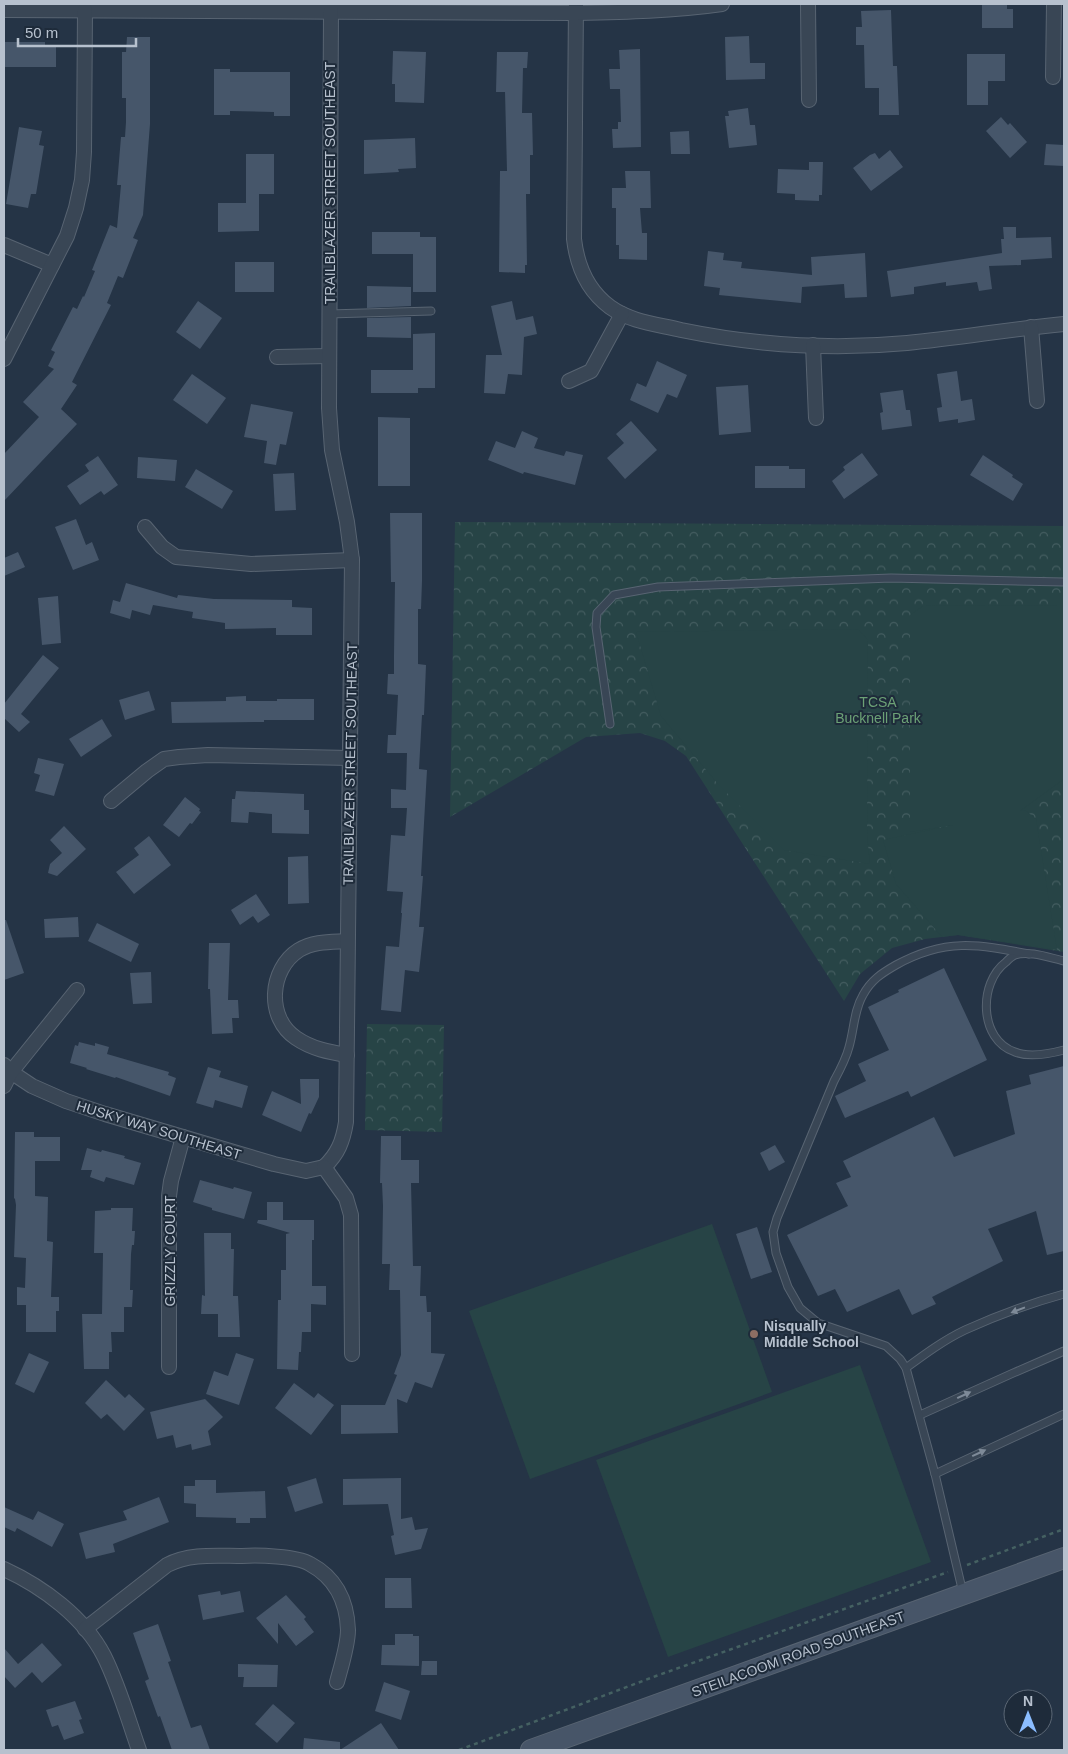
<svg xmlns="http://www.w3.org/2000/svg" width="1068" height="1754" viewBox="0 0 1068 1754" font-family="Helvetica,sans-serif">
	<defs>
		<pattern id="park-crowns" width="20" height="18" patternUnits="userSpaceOnUse" patternTransform="scale(1.25)"><rect width="20" height="18" fill="#274446"/><path d="M2 6a3 3 0 1 1 6 0M12 15a3 3 0 1 1 6 0" fill="none" stroke="#445d60"/></pattern>
	</defs>
	<rect width="100%" height="100%" fill="#253446"/>
	<g fill="url(#park-crowns)">
		<path d="M455,522L1064,526V952L958,935L925,939L892,948L860,974L844,1001L686,756L665,741L640,733L586,737L450,817Z"/>
		<path d="M367,1024L444,1025L442,1132L365,1130Z"/>
	</g>
	<g fill="#274446">
		<path d="M1064,605V779L1020,811L1025,810L1036,819L1057,950L958,935L942,937L896,884L883,840L953,825L910,832V615L923,606Z"/>
		<path d="M858,629L868,640L867,835L870,864L784,850L718,784L661,716L636,632Z"/>
		<path d="M712,1224L772,1392L530,1479L469,1311Z"/>
		<path d="M860,1365L931,1562L668,1657L596,1460Z"/>
	</g>
	<g fill="#46566a">
		<path d="M982,4H1007V9H1013V28H982Z"/>
		<path d="M891,10L893,66H897L899,115H879V88H865L864,45H856V27H862L861,11Z"/>
		<path d="M749,36L750,63H765V79L726,80L725,37Z"/>
		<path d="M127,37H150V124L143,215L133,238L138,240L123,278L118,276L107,303L111,305L72,382L77,385L61,409L77,424L4,501V454L39,417L23,402L54,369L48,366L55,352L51,350L73,307L77,309L83,296L84,297L95,271L92,270L110,225L117,228L121,185H117L121,137H125L126,122V98H122V52H126Z"/>
		<path d="M4,42H45V46H56V67H4Z"/>
		<path d="M640,49L641,147L613,148L612,129H618V122H621L620,89H610L609,69H620L619,50Z"/>
		<path d="M393,51L426,52L424,103L395,102V84H392Z"/>
		<path d="M497,52H528L527,68H523L522,113H532L533,155H530V194H526L527,265H525V273L499,272L500,171H507L505,92H496Z"/>
		<path d="M967,54H1005V81H988V105H967Z"/>
		<path d="M214,69H230V72H290V116H274V112L230,111V115H214Z"/>
		<path d="M748,108L750,125H755L757,145L729,148L725,116H729L728,111Z"/>
		<path d="M1001,117L1008,125L1010,123L1027,142L1010,158L986,131Z"/>
		<path d="M19,127L42,131L39,145L44,146L36,194H31L28,208L6,204Z"/>
		<path d="M689,131L690,154H671L670,132Z"/>
		<path d="M415,138L416,168L398,169L399,172L364,174V140Z"/>
		<path d="M1046,144L1064,145V166L1044,165Z"/>
		<path d="M890,150L903,167L871,191L853,168L870,155L875,153L879,159Z"/>
		<path d="M246,154H274V194H259V231L218,232V203H246Z"/>
		<path d="M809,162H823L822,195H819V201L795,200V194L777,193L778,169L809,170Z"/>
		<path d="M625,171H650L651,208H640L642,233H647V260L619,259V245H616V208H612V188H626Z"/>
		<path d="M1003,227H1016V238L1051,237L1052,258L1021,260V265L989,266L992,289L979,291L977,282L946,286V282L914,287V294L891,297L887,271L1002,253L1001,239H1004Z"/>
		<path d="M372,232H420V237H436V292H413V254H372Z"/>
		<path d="M708,251L724,253L723,260L742,262L741,268L812,275L811,257L865,253L867,297L845,298L844,284L802,287L801,303L719,295L720,288L704,286Z"/>
		<rect x="235" y="262" width="39" height="30"/>
		<path d="M367,286L411,287V306L367,308Z"/>
		<path d="M198,301L222,318L200,349L176,332Z"/>
		<path d="M512,301L516,320L533,316L537,334L524,337L522,375L508,374L505,394L484,393L486,355H502L491,306Z"/>
		<path d="M411,317V338L367,337V318Z"/>
		<path d="M435,333V388H418V393H371V370H413V334Z"/>
		<path d="M657,361L687,375L677,398L667,394L658,413L630,400L637,383L646,387Z"/>
		<path d="M957,371L961,401L972,399L975,420L958,423V419L939,422L937,408L942,407L937,374Z"/>
		<path d="M192,374L226,398L207,424L173,400Z"/>
		<path d="M748,385L751,432L719,435L716,387Z"/>
		<path d="M903,390L906,410H910L912,426L882,430L880,413L883,412L880,393Z"/>
		<path d="M251,404L293,412L286,445L280,444L276,465L264,463L267,441L244,437Z"/>
		<path d="M378,417L410,418V486H378Z"/>
		<path d="M631,421L657,450L625,479L607,458L624,443L616,434Z"/>
		<path d="M522,431L538,438L534,448L564,456L566,451L583,455L575,485L524,472L523,474L488,460L496,441L515,448Z"/>
		<path d="M862,453L878,475L844,499L832,481L845,470L843,467Z"/>
		<path d="M983,455L1013,475L1012,477L1023,484L1013,501L970,475Z"/>
		<path d="M98,456L118,485L104,495L101,491L80,505L67,486L89,471L85,465Z"/>
		<path d="M138,457L177,460L175,481L137,478Z"/>
		<path d="M755,466H789V469H805V488H755Z"/>
		<path d="M196,469L233,491L222,509L185,487Z"/>
		<path d="M294,473L296,510L275,511L273,474Z"/>
		<path d="M390,513H422V581L421,609H418V664L426,665L424,715H422L419,769L427,770L421,876H423L419,927H424L419,972L405,970L401,1012L381,1010L386,946L399,947L402,913H401L403,892L387,891L391,835L405,836L407,808H391V789L406,790L407,753H387L388,735H396L398,695L387,694L388,674H394V655L395,582H391Z"/>
		<path d="M76,519L86,545L92,542L99,560L73,570L55,527Z"/>
		<path d="M18,552L25,567L4,576V558Z"/>
		<path d="M126,583L177,598L178,595L214,599L292,600V607L312,608V635H276V628L225,629V623L192,618L193,612L153,605L150,615L132,610L130,619L110,613L113,600L120,602Z"/>
		<path d="M58,596L61,643L42,645L38,598Z"/>
		<path d="M43,655L59,668L21,714L30,722L19,732L4,718V704Z"/>
		<path d="M149,691L155,710L125,720L119,700Z"/>
		<path d="M246,696V701H277V699H314V720H264V722L172,723L171,702L226,701V697Z"/>
		<path d="M102,719L112,736L81,757L69,739Z"/>
		<path d="M38,758L64,764L54,796L35,791L40,775L34,773Z"/>
		<path d="M236,791L304,794V810H309V834L272,833V814L249,812L248,823L231,822L232,799H235Z"/>
		<path d="M185,797L200,809L199,811L201,812L192,824L190,823L179,837L163,825Z"/>
		<path d="M64,826L86,849L57,876L48,873L50,864L62,853L50,840Z"/>
		<path d="M149,836L171,865L134,894L116,872L139,855L134,848Z"/>
		<path d="M308,856L309,903L288,904V857Z"/>
		<path d="M256,894L270,915L258,923L253,916L240,925L231,910Z"/>
		<path d="M78,917L79,937L45,938L44,919Z"/>
		<path d="M4,920H6L24,973L4,980Z"/>
		<path d="M97,923L139,944L131,962L88,941Z"/>
		<path d="M209,943H230L228,1000H238L239,1018H232L233,1033L212,1034L210,989H208Z"/>
		<path d="M944,968L987,1060L911,1097L908,1091L845,1118L835,1096L866,1081L858,1064L889,1050L868,1007L899,992L898,990Z"/>
		<path d="M151,972L152,1003L133,1004L130,973Z"/>
		<path d="M79,1042L95,1046V1043L109,1047L107,1054L169,1072L168,1075L176,1078L170,1096L116,1077L115,1078L86,1069L87,1068L70,1063L75,1045L78,1046Z"/>
		<path d="M1064,1066V1251L1047,1255L1036,1211L988,1229L1003,1261L932,1297L936,1304L912,1315L899,1289L847,1312L835,1289L818,1296L787,1235L848,1206L836,1183L851,1177L843,1161L934,1117L954,1157L1015,1134L1006,1091L1031,1084L1029,1075Z"/>
		<path d="M208,1067L221,1071L219,1077L248,1086L242,1108L215,1100L213,1108L196,1103Z"/>
		<path d="M300,1079H319V1097L311,1114L309,1113L301,1132L262,1115L272,1091L301,1104Z"/>
		<path d="M15,1132H34V1137H60V1161H35V1196L48,1197L47,1241L53,1242L51,1297H59V1311H56V1332H26V1305H17V1287L25,1288L26,1258L14,1257L16,1205L15,1199L14,1198Z"/>
		<path d="M381,1136H401V1160H419V1183H411L413,1266H421L420,1296H426L427,1312H431V1353L445,1354L432,1388L415,1382L407,1403L397,1399L398,1433L341,1434V1405H385L397,1375L394,1374L401,1355L400,1290H389L390,1264H382L383,1206L382,1183H380Z"/>
		<path d="M775,1145L785,1162L769,1171L760,1153Z"/>
		<path d="M87,1148L101,1152L102,1150L125,1156L124,1158L141,1163L134,1185L106,1177L104,1182L90,1177L92,1170H81Z"/>
		<path d="M200,1180L233,1189L234,1187L252,1192L244,1219L212,1210V1208L193,1202Z"/>
		<path d="M267,1202H283V1220H314V1240H312V1286H326V1305L311,1304V1332H302L301,1352H299L298,1370L277,1369L278,1300H281V1270H286V1234L290,1233L257,1223L258,1220H267Z"/>
		<path d="M111,1208H133L132,1231H135L134,1245H132L131,1254L130,1290H133L132,1307H124V1332H111L112,1352H109V1369H84L82,1314H102L103,1253H94L95,1211L111,1210Z"/>
		<path d="M757,1227L772,1272L751,1279L736,1234Z"/>
		<path d="M204,1233H231V1249H234L233,1296H238L240,1337H218V1314H201L202,1295L205,1296Z"/>
		<path d="M29,1353L49,1362L34,1393L15,1384Z"/>
		<path d="M236,1353L254,1359L239,1405L206,1394L214,1371L228,1376Z"/>
		<path d="M106,1380L125,1398L129,1394L145,1409L124,1431L107,1414L101,1419L85,1403Z"/>
		<path d="M294,1383L314,1398L318,1393L334,1405L311,1435L275,1408Z"/>
		<path d="M205,1399L223,1417L208,1431L211,1445L192,1450L191,1444L176,1448L173,1435L157,1439L150,1412Z"/>
		<path d="M316,1478L323,1503L295,1512L287,1487Z"/>
		<path d="M401,1478V1519L412,1517L415,1530L428,1528L421,1549L395,1555L391,1536L394,1535L388,1504L343,1505V1479Z"/>
		<path d="M195,1480H216V1493L265,1491L266,1518H250V1523H236V1518L196,1517V1504L184,1503V1486H195Z"/>
		<path d="M159,1497L169,1522L113,1544L115,1552L86,1559L79,1533L127,1520L123,1511Z"/>
		<path d="M4,1507L33,1520L38,1511L64,1524L52,1547L17,1528L15,1532L4,1527Z"/>
		<path d="M385,1578H411L412,1608H385Z"/>
		<path d="M220,1591L221,1595L240,1591L244,1612L203,1620L198,1595Z"/>
		<path d="M286,1595L306,1617L304,1619L314,1632L296,1646L278,1623V1644L256,1618Z"/>
		<path d="M158,1624L171,1661L168,1662L191,1728L201,1725L210,1750H172L160,1716L158,1717L145,1681L149,1679L133,1633Z"/>
		<path d="M395,1634H413V1636H419V1666L381,1665L382,1645H395Z"/>
		<path d="M42,1643L62,1665L42,1683L32,1672L15,1688L4,1676V1648L18,1664Z"/>
		<path d="M422,1661H437V1675H421Z"/>
		<path d="M238,1664L278,1665L277,1687H243L244,1677H238Z"/>
		<path d="M384,1682L410,1691L401,1720L375,1711Z"/>
		<path d="M75,1701L82,1719L79,1720L84,1733L64,1740L58,1725L52,1727L46,1710Z"/>
		<path d="M273,1704L295,1723L277,1743L255,1724Z"/>
		<path d="M381,1723L399,1750H303L304,1738L340,1742V1750Z"/>
	</g>
	<g fill="none" stroke-linecap="round" stroke-linejoin="round">
		<g stroke="#586472" stroke-width="9">
			<g id="lane">
				<path d="M329,314L431,311"/>
				<path d="M610,724L596,627L597,613L614,595L658,587L891,578L1064,582"/>
				<path d="M1064,961C1050,958 1029,950 1015,955C1012,956 1008,960 1006,962C978,983 979,1040 1015,1052C1030,1058 1049,1054 1064,1050"/>
				<path d="M906,1368C925,1354 944,1340 965,1330C996,1316 1031,1303 1064,1294"/>
				<path d="M920,1415L1011,1374L1064,1351"/>
				<path d="M935,1474L1064,1414"/>
				<path d="M963,1593L935,1474L906,1368L900,1359L886,1346L818,1323L800,1308L788,1287L776,1253L773,1232L777,1218L834,1081C840,1070 846,1059 849,1047C854,1030 854,1010 863,995C871,980 882,973 896,965C945,938 977,944 1029,954"/>
			</g>
		</g>
		<g stroke="#586472" stroke-width="16">
			<g id="street">
				<path d="M576,4L574,239C577,265 587,290 610,307C631,322 656,324 681,330C754,345 832,350 907,343C959,338 1011,329 1064,324"/>
				<path d="M808,4L809,100"/>
				<path d="M4,10L576,13C625,12 673,11 722,4"/>
				<path d="M1053,77L1054,4"/>
				<path d="M4,245L52,265"/>
				<path d="M1031,327L1037,401"/>
				<path d="M813,345L816,418"/>
				<path d="M277,357L329,356"/>
				<path d="M4,359L67,236L76,208L82,180L84,152L85,10"/>
				<path d="M569,381L591,371L622,314"/>
				<path d="M145,527L162,547L176,557L251,564L352,560"/>
				<path d="M111,801L147,771L164,759L179,757L208,755L350,758"/>
				<path d="M347,1055C329,1052 312,1049 296,1038C266,1018 269,969 299,950C314,941 331,942 347,941"/>
				<path d="M4,1065L11,1072L32,1086L66,1101L105,1114L274,1164L306,1171L324,1167"/>
				<path d="M4,1086L11,1072L77,990"/>
				<path d="M324,1167C338,1154 343,1141 346,1122L352,560L347,522L332,450L329,408L331,11"/>
				<path d="M324,1167L346,1198L351,1215L352,1354"/>
				<path d="M169,1367V1196L171,1181L183,1137"/>
				<path d="M4,1569C43,1587 84,1617 104,1656C119,1686 128,1719 139,1750"/>
				<path d="M85,1629L167,1565C190,1553 217,1556 242,1556C258,1555 297,1556 310,1564C336,1578 347,1601 348,1630C348,1645 341,1667 337,1682"/>
			</g>
		</g>
		<g stroke="#586472" stroke-width="22">
			<path id="secondary" d="M531,1750L1064,1558"/>
		</g>
		<g stroke="#456162" stroke-width="2.5" stroke-dasharray="4 4" stroke-linecap="butt">
			<path d="M967,1565L1064,1529"/>
			<path d="M459,1750L656,1676L948,1572"/>
		</g>
		<use href="#lane" stroke="#394655" stroke-width="7"/>
		<use href="#street" stroke="#394655" stroke-width="14"/>
		<use href="#secondary" stroke="#475568" stroke-width="20"/>
	</g>
	<defs><path id="oneway-solid" d="M-6-.8H1V-3.2L6.5 0L1 3.2V.8H-6Z" transform="scale(1.25)"/></defs>
	<g fill="#7e8a98">
		<use href="#oneway-solid" transform="translate(1018 1310) rotate(159)"/>
		<use href="#oneway-solid" transform="translate(964 1395) rotate(-25)"/>
		<use href="#oneway-solid" transform="translate(979 1453) rotate(-25)"/>
	</g>
	<circle fill="#8d6e63" stroke="#1e2b3a" stroke-width="2" cx="754" cy="1334" r="5"/>
	<g text-anchor="middle" stroke-width="4" stroke-linejoin="round" paint-order="stroke">
		<g font-size="14" fill="#b7c1ce" stroke="#1e2b3a">
			<text transform="translate(330 183) rotate(-90)" y="5">TRAILBLAZER STREET SOUTHEAST</text>
			<text transform="translate(350 764) rotate(-89)" y="5">TRAILBLAZER STREET SOUTHEAST</text>
			<text transform="translate(159 1130) rotate(17)" y="5">HUSKY WAY SOUTHEAST</text>
			<text transform="translate(170 1251) rotate(-90)" y="5">GRIZZLY COURT</text>
			<text transform="translate(798 1654) rotate(-20)" y="5">STEILACOOM ROAD SOUTHEAST</text>
		</g>
		<g font-size="14" fill="#6ca176" stroke="#1e2b3a">
			<text x="878" y="707">TCSA<tspan x="878" dy="16">Bucknell Park</tspan></text>
		</g>
		<g font-size="14" font-weight="bold" fill="#b7c1ce" stroke="#1e2b3a" text-anchor="start">
			<text x="764" y="1331">Nisqually<tspan x="764" dy="16">Middle School</tspan></text>
		</g>
	</g>
	<rect width="1068" height="1754" fill="none" stroke="#b7c1ce" stroke-width="10"/>
	<g transform="translate(1028 1714)"><circle r="24" fill="#1e2b3a" stroke="#5b6775"/>
	<path d="M0-4L9 19L0 12L-9 19Z" fill="#8bbdff"/>
	<text y="-8" font-size="14" font-weight="bold" text-anchor="middle" fill="#b7c1ce">N</text>
	</g>
	<path d="M18 38v8h118v-8" fill="none" stroke="#b7c1ce" stroke-width="2.5"/>
	<text x="25" y="38" font-size="15" fill="#b7c1ce" stroke="#1e2b3a" stroke-width="4" paint-order="stroke">50 m</text>
</svg>
